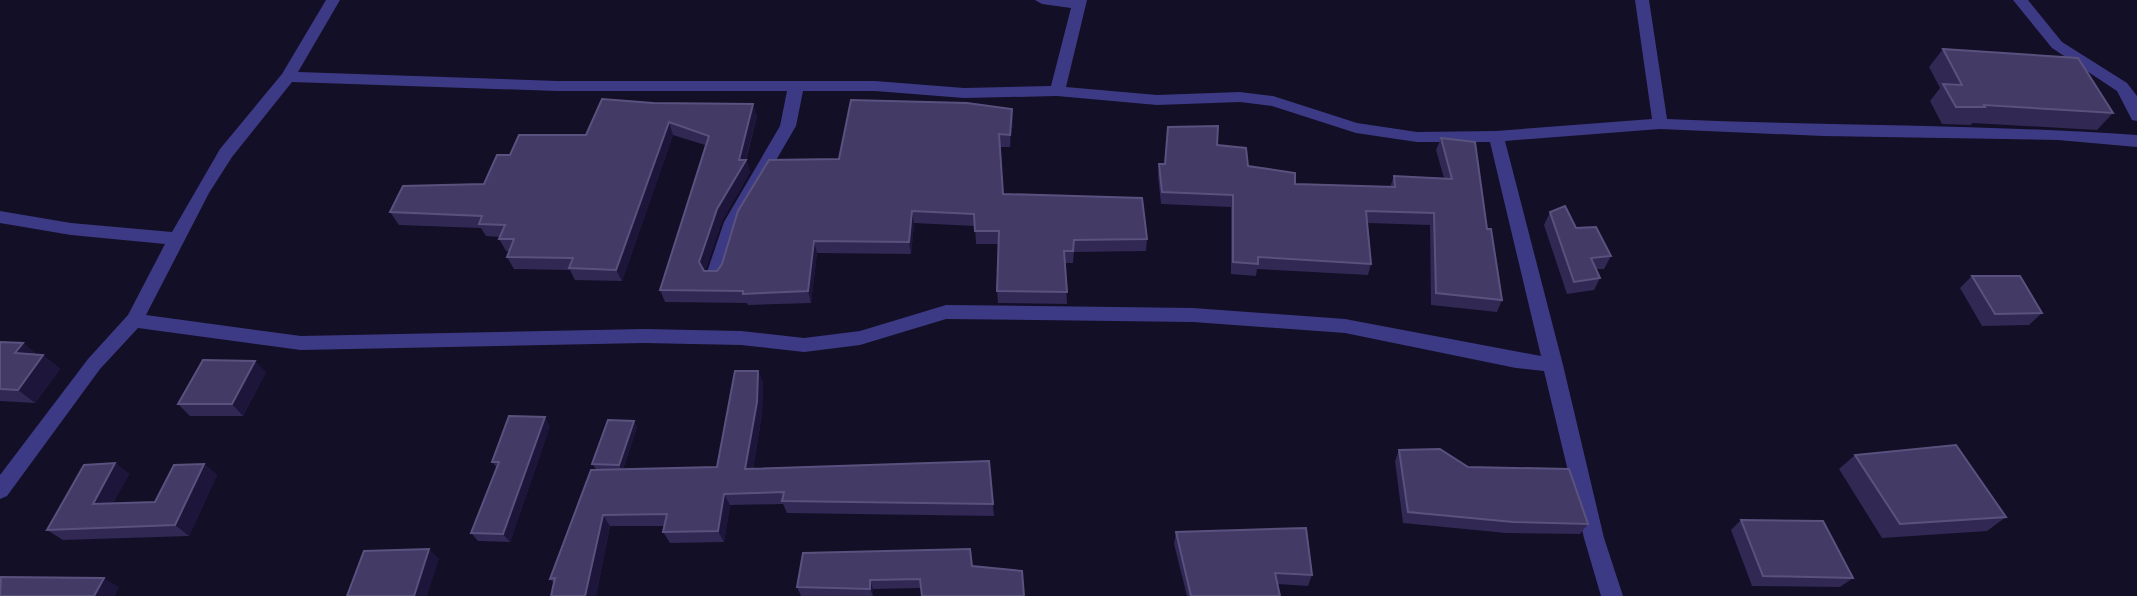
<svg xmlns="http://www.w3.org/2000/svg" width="2137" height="596" viewBox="0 0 2137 596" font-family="'Noto Sans',sans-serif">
	<rect width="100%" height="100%" fill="#130f26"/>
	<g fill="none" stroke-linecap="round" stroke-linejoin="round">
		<g fill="#3d3a85" fill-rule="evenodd">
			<path d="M326,0H340L298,72L557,81H875L964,88L1051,86L1071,8L1042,4L1035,0H1087L1066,87L1157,95L1240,92L1273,96L1357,123L1417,132L1496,131L1652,119L1635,0H1649L1667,119C1824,126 1981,124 2137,135V147L2058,140L1823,136L1660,129L1505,141L1563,365L1604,538L1623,596H1601L1584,538L1544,371L1516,368L1345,333L1193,322L946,319L860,345L804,352L741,345L644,343L301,350L138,328L100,369L7,496L0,499V475L88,359L128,315L165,244L71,235L0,223V211L71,223L172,232L220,149L282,74ZM292,82L557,91H787L780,126L724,222L706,275L709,280H721L724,275L740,222L796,126L803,91H875L964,98L1057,96L1157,105L1240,102L1272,106L1356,133L1417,142H1490L1541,356L1345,319L1193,308L946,305L860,331L804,338L741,331L644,329L301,336L146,315L209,193L232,157Z"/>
			<path d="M2013,0H2028L2062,42L2127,83L2137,96V121L2132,120L2117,91L2052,48Z"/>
		</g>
	</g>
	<g fill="#312854">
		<path d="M1943,49L2113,113L2097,130L1972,123L1971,125L1942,124L1930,101L1940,88L1929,67Z"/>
		<path d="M602,99L757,116L746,160L750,172L722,221L705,271H717L839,159L1012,109L1013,121L1010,147H1000L1003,194L1147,239L1146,251L1074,252L1073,263H1065L1067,304L998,303L997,291L999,244H976L975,226L914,223L911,254L817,253L811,303L748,305L747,303L665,302L660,290L705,145L673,135L622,281L575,280L570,270L514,269L507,257L509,251H506L499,239L500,237L486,236L481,228L399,225L390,212L484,184L510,155L586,135Z"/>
		<path d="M1441,138L1487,229L1502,300L1497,312L1431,305L1430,225L1367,223L1371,264L1368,275L1257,269L1256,276L1231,274V207L1161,204L1158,176L1159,164H1165L1217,145L1248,166L1295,184L1390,187L1394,176L1444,178L1436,150Z"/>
		<path d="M1550,212L1576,228L1611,256L1604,269H1596L1600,278L1594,290L1567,294L1544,225Z"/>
		<path d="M1972,276L2042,313L2029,325L1982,326L1960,288Z"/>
		<path d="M0,342L23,343L36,354L43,355L60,369L35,403L0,401Z"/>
		<path d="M758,371L763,383L762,414L753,469L989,461L994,516L787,513L783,504L730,505L724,542L670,543L663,532L664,526H610L596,596H551L554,583L550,579L596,469L592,464L634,421L637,427L623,469L717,467Z"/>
		<path d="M266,372L243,416H190L178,404Z"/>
		<path d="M550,426L510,542L478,541L471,533L497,468L492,462Z"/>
		<path d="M1399,450L1468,467L1588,524L1580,534L1506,533L1403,523L1395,461Z"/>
		<path d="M1855,455L2006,517L1987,531L1882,538L1839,469Z"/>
		<path d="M115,463L129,474L113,503L155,502L204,464L217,475L189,536L63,540L47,530Z"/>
		<path d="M1741,520L1853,578L1840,587L1752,586L1731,530Z"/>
		<path d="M1176,532L1312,575L1308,586L1278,584L1280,596H1187L1174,544Z"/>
		<path d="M972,566L921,588L873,589V596H801L797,587Z"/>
	</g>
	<g fill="#1d163a">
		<path d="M753,104L757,116L745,161L746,160L750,172L722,221L704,274L699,262L717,209L739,160Z"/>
		<path d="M1012,109L1013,121L1010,147V135Z"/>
		<path d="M669,122L673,135L622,281L616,270Z"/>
		<path d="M912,211L914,223L911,254L909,242Z"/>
		<path d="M814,241L817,253L811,303L808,291Z"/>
		<path d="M23,343L40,357L15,353Z"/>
		<path d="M43,355L60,369L35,403L18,390Z"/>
		<path d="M255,361L266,372L243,416L232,404Z"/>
		<path d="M758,371L763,383L762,414L751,481L745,469Z"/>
		<path d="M545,417L550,426L510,542L503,534Z"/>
		<path d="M634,421L637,427L622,471L619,465Z"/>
		<path d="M115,463L129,474L107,515L93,504Z"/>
		<path d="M204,464L217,475L189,536L175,525Z"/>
		<path d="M724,494L730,505L724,542L718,531Z"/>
		<path d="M603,515L610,526L596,596H585Z"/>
		<path d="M429,549L439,559L427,596H414Z"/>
		<path d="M104,578L119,587L115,596H94Z"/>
		<path d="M870,580L873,589V596L870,589Z"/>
	</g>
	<g fill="#433a66" stroke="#5a527e" stroke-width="2">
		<path d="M1943,49L2078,58L2113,113L1984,105L1985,107H1956L1943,84L1962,85Z"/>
		<path d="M602,99L653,103L753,104L739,160H746L717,209L699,262L704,271H717L722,264L738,211L769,160L839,159L851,100L967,103L1012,109L1010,135L999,134L1003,194L1142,198L1147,239L1074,240L1073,251H1064L1067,292L997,291L999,231H975L974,214L912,211L909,242L814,241L808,291L743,294V291L660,290L709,136L669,122L616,270L569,268L573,258L507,257L514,239H499L505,225L479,224L482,216L390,212L403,186L484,184L497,155H510L519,135H586Z"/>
		<path d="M1218,126L1217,145L1246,148L1248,166L1295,173V184L1395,187L1394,176L1452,179L1441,138L1475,142L1487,229H1491L1502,300L1436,293L1434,213L1366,211L1371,264L1258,257V264L1233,262V195L1162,192L1159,164H1165L1168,127Z"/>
		<path d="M1565,206L1576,228L1596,227L1611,256L1591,258L1600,278L1574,282L1550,212Z"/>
		<path d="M1972,276H2020L2042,313L1995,314Z"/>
		<path d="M0,342L23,343L15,353L43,355L18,390L0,389Z"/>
		<path d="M203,360L255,361L232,404H178Z"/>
		<path d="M735,371H758L757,402L745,469L989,461L993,504L782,501L784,492L724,494L718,531L663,532L667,514L603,515L585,596H551L555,578L550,579L591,470L717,467Z"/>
		<path d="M509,416L545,417L503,534L471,533L499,462H492Z"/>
		<path d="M608,420L634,421L619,465L592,464Z"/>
		<path d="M1956,445L2006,517L1900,524L1855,455Z"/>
		<path d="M1440,449L1468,467L1569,469L1588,524L1513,522L1408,512L1399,450Z"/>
		<path d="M115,463L93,504L155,502L174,465L204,464L175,525L47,530L84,465Z"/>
		<path d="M1741,520L1823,521L1853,578L1763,576Z"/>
		<path d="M1306,528L1312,575L1275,573L1280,596H1191L1176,532Z"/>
		<path d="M429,549L414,596H347L364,551Z"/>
		<path d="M970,549L972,566L1022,571L1024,596H922L920,579L870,580V589L797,587L803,553Z"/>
		<path d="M1,577L104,578L94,596H0Z"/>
	</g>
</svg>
